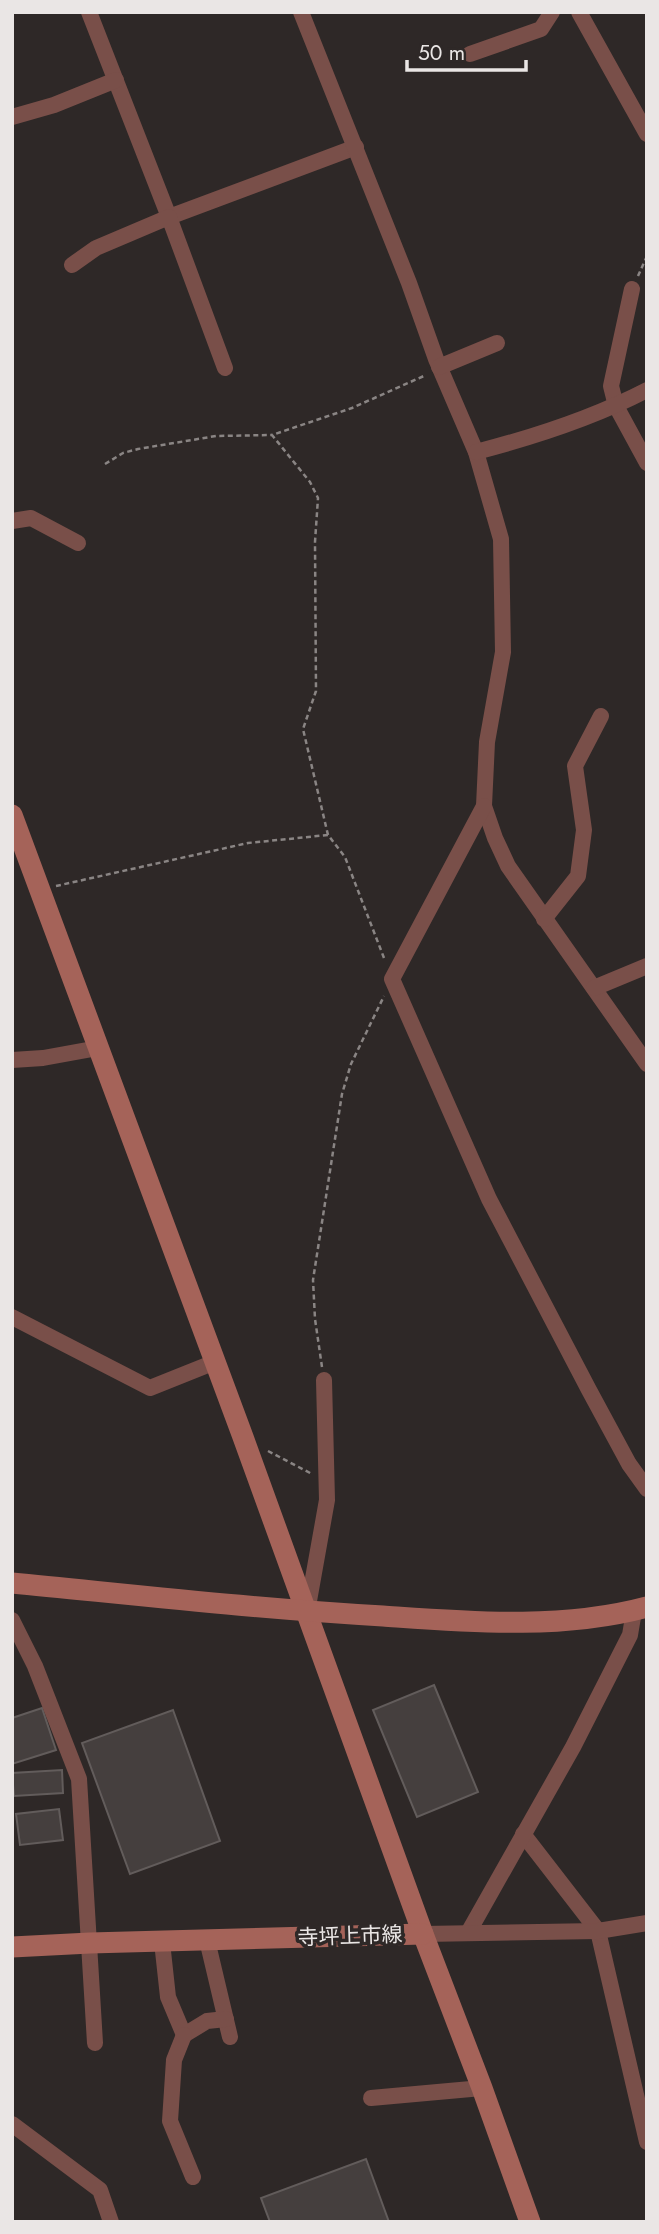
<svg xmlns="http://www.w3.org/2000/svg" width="659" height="2234" viewBox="0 0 659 2234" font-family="Jost,'Noto Sans JP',sans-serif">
	<rect width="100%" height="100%" fill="#2e2827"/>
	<g fill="#453f3e" stroke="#625c5b" stroke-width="2">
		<path d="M434,1685L478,1792L417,1817L373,1710Z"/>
		<path d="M42,1708L56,1750L12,1764V1718Z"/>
		<path d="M173,1710L220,1841L130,1874L82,1743Z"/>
		<path d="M62,1770L63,1793L14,1796L12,1773Z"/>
		<path d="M59,1809L63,1840L20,1845L16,1814Z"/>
		<path d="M366,2159L389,2222H270L261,2198Z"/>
	</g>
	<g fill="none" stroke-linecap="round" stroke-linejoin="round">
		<g stroke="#8a8584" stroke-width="2.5" stroke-dasharray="5 3.5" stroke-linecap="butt">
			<path d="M638,276L647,256"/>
			<path d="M105,464L123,453L138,449L216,436L272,435"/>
			<path d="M56,886L248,843L328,835"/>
			<path d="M384,958L345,857L328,835L303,729L316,691L315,542L318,498L310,482L272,435L352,408L426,375"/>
			<path d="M322,1367L315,1319L313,1280L342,1094L351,1064L384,996"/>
			<path d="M268,1451L312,1474"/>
		</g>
		<g stroke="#794f49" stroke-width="16">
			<path d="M89,12L169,217L356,147"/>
			<path d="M301,12L409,283L436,359L476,452L501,539L503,652L487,742L484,806L495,838L508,866L647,1064"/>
			<path d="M579,12L647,134"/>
			<path d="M470,54L541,29L552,12"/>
			<path d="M12,117L54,105L116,80"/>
			<path d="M72,265L96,248L169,217L225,368"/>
			<path d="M632,289L611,386L616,406L647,463"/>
			<path d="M439,367L497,343"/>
			<path d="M476,452C534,437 593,418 647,390"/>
			<path d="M12,521L31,518L78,543"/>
			<path d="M484,806L392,979L489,1199L589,1390L629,1464L647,1489"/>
			<path d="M544,919L578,876L584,830L575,766L601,716"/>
			<path d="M594,988L647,966"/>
			<path d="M12,1060L43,1058L98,1048"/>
			<path d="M12,1317L150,1388L215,1362"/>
			<path d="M307,1612L327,1500L324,1380"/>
			<path d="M12,1620L35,1666L79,1779L95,2043"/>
			<path d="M523,1834L598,1931L647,2142"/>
			<path d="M468,1933L573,1747L630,1635L634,1611"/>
			<path d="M423,1934L598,1931L647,1923"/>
			<path d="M207,1940L230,2037"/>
			<path d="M162,1942L168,1997L184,2035L207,2021L226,2019"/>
			<path d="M184,2035L174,2060L170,2121L193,2177"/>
			<path d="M371,2098L482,2088"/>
			<path d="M12,2124L100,2190L111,2222"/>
		</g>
		<g stroke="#a56359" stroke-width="21">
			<path d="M12,815L243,1437L423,1934L482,2088L530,2222"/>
			<path d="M12,1583C136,1595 259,1609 383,1616C470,1622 561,1630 647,1607"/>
			<path d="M12,1947L90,1943L423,1934"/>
		</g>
	</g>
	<g text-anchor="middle" stroke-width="7" stroke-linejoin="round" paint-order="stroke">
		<g font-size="21" fill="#eae6e5" stroke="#2e2827">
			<text transform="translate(350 1936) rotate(-2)" y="7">寺坪上市線</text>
		</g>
	</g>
	<rect width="659" height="2234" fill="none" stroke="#eae6e5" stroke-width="28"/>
	<path d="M407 60v10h119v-10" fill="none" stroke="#eae6e5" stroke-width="3.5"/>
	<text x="418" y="60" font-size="21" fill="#eae6e5" stroke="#2e2827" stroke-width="5" paint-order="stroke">50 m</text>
</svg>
